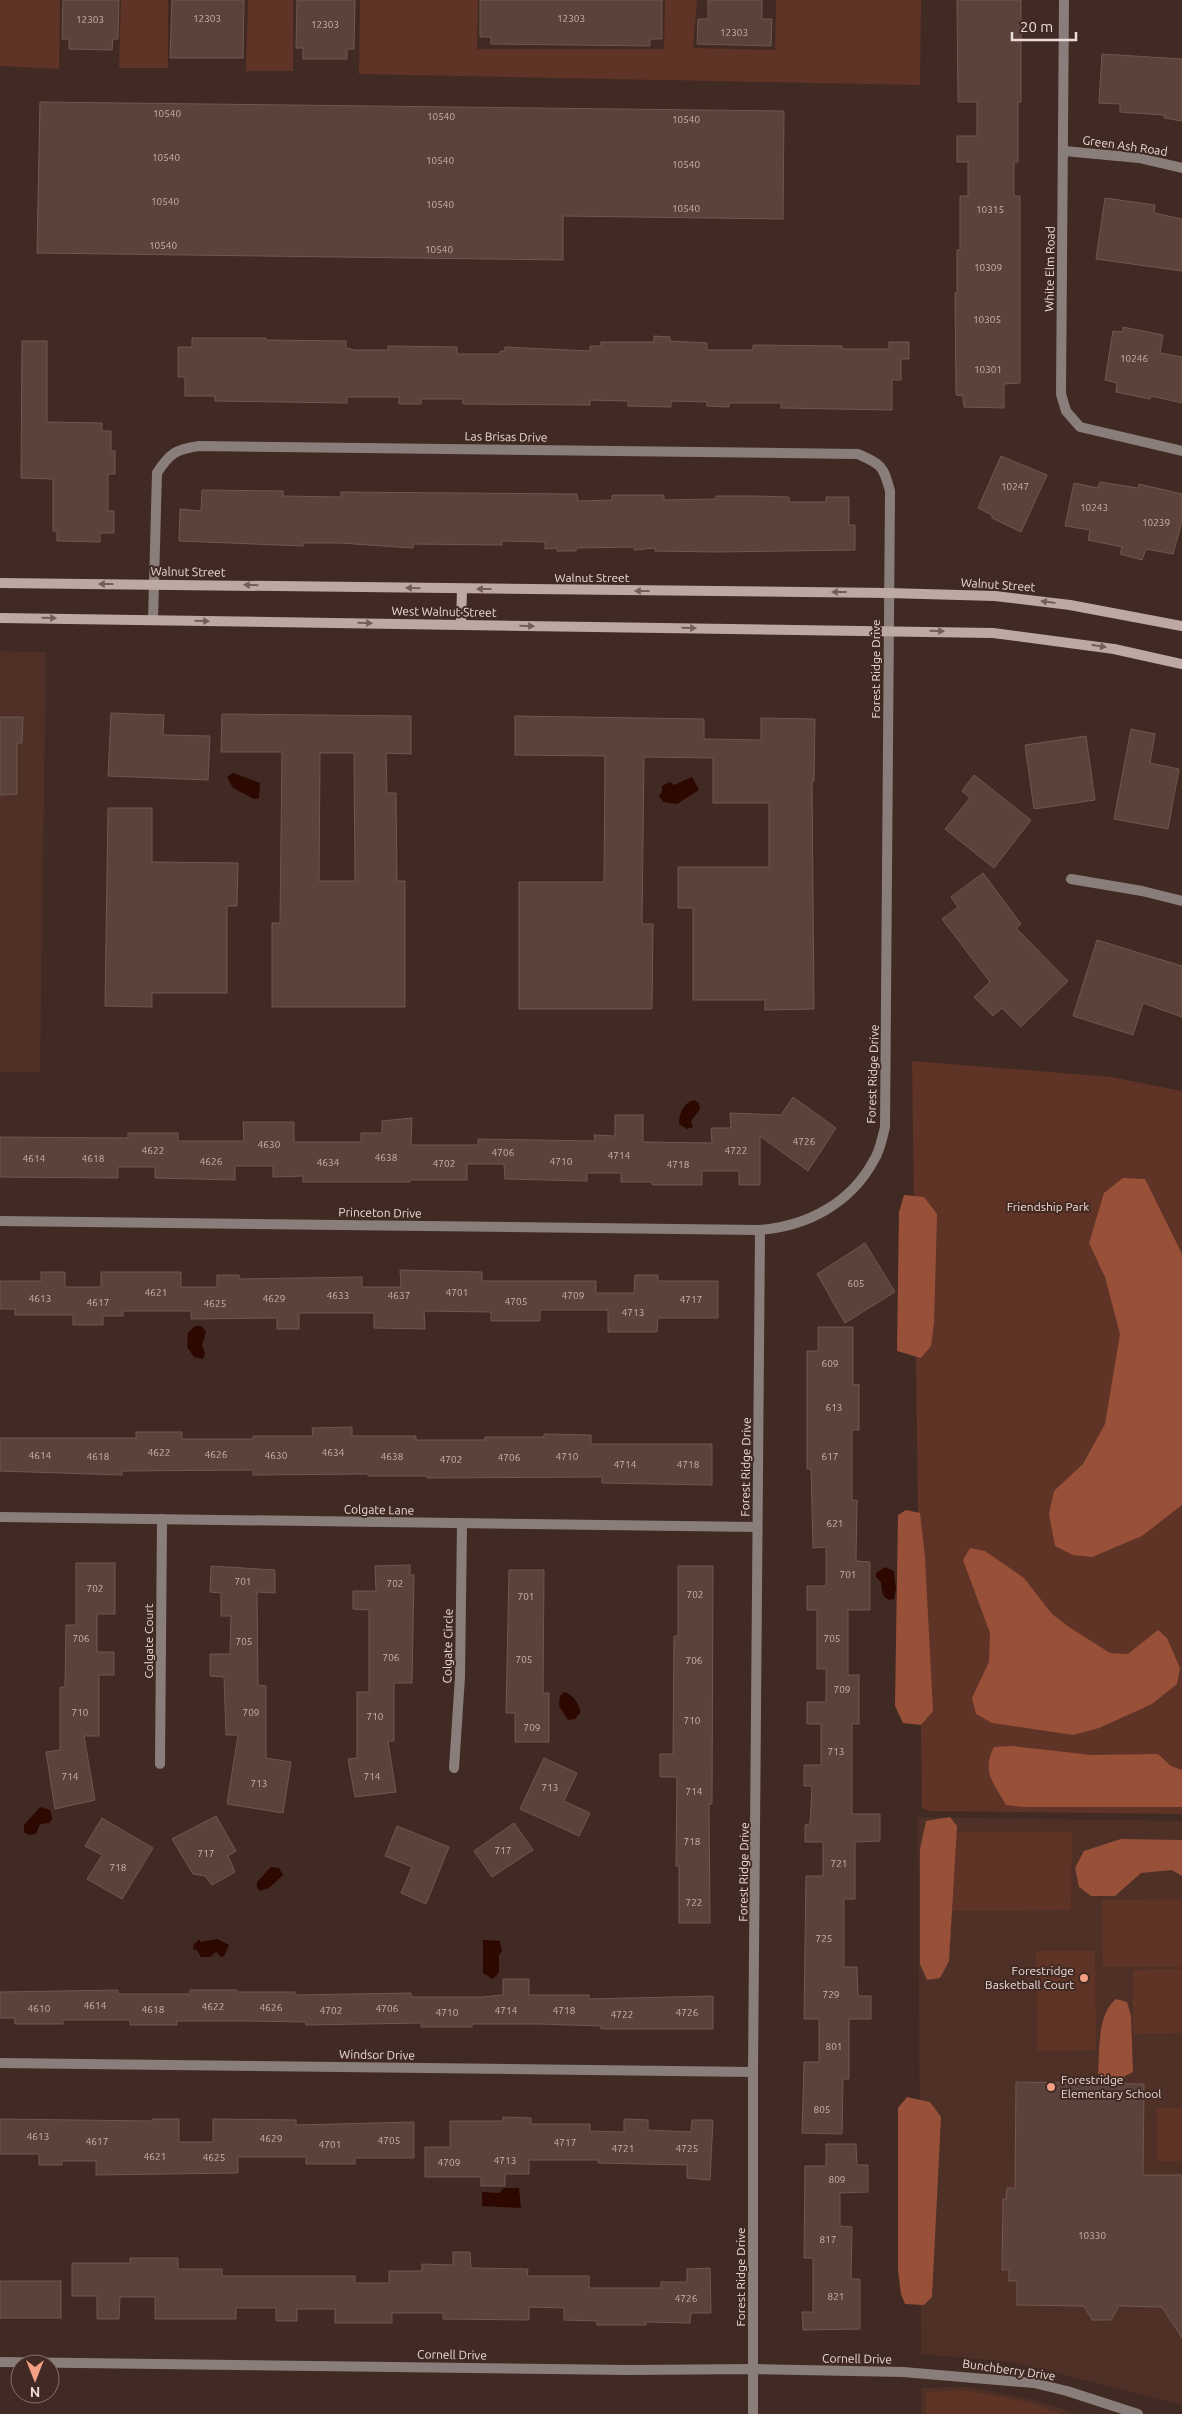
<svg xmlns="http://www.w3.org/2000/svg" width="1182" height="2414" viewBox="0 0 1182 2414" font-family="Ubuntu,sans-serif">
	<rect width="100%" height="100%" fill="#412a23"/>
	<g fill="#4e3027">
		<path d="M0,651L46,652L40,1072H0Z"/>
		<path d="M918,1817L1182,1821V2405L1013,2362L921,2354Z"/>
		<path d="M969,2387L1033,2400L1078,2414H921V2388Z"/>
	</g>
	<g fill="#5f3326">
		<path d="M0,0H60L59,69L0,66Z"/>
		<path d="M121,0H168V68H119Z"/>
		<path d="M248,0H293V71H246Z"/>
		<path d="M360,0H478L477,49H664L665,0H697L693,48L775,50L776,0H921L920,85L359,74Z"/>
		<path d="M912,1061L1111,1077L1182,1091V1814L929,1811L922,1808Z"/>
		<path d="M950,1832H1072L1071,1910L950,1911Z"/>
		<path d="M1182,1899V1967H1103L1102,1900Z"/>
		<path d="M1036,1951H1095L1096,2050L1037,2051Z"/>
		<path d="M1182,1969V2033L1133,2034V1970Z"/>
		<rect x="1157" y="2108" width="25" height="53"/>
		<path d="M962,2390L1023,2401L1063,2414H926V2392Z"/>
	</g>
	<g fill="#995039">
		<path d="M1123,1178L1145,1179L1182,1254V1505L1142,1536L1092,1557L1073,1555L1055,1546L1049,1514L1054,1491L1083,1464L1105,1424L1120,1334L1105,1277L1089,1243L1104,1193Z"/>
		<path d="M904,1195L924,1197L937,1214L934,1323L931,1346L921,1358L897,1351L899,1212Z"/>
		<path d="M906,1510L920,1513L925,1557L933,1711L921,1725L903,1723L895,1706L898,1515Z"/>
		<path d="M970,1548L985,1551L1024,1578L1052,1614L1069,1627L1110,1653L1128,1654L1158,1630L1167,1638L1180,1668L1177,1684L1152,1704L1099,1728L1073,1735L992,1723L976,1714L972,1698L989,1662L990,1633L963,1560Z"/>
		<path d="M1011,1746L1091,1755L1158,1754L1171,1766L1182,1770V1807H1023L1006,1805C994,1783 981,1772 994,1747Z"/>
		<path d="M950,1817L957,1826L949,1961L940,1978L927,1980L920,1964V1849L926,1821Z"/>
		<path d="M1121,1839L1182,1840V1876L1172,1870L1141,1873L1115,1896H1091L1079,1887L1075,1868L1084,1851Z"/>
		<path d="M1116,1999L1127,2002L1131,2016L1133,2072L1123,2077L1104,2078L1098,2073C1100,2050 1097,2014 1116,1999Z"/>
		<path d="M907,2097L930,2102L941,2117L932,2297L924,2305L905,2304L901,2294L898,2270V2108Z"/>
	</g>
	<g fill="#2c0801">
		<path d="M233,773L260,783L259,798L254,799L233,788L227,777Z"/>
		<path d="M692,777L699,790L677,804L663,802L659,795L662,792V786L670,782L674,785Z"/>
		<path d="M694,1100L699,1103L700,1109L691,1121L693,1127L687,1129L679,1124C679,1112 684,1103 694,1100Z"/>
		<path d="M195,1326H201L206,1332L202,1345L205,1353L203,1359L194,1357L187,1347L188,1333Z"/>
		<path d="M885,1567L894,1571L896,1589L894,1599L889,1600C881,1596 882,1590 881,1582L876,1577V1573Z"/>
		<path d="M564,1692C574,1695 577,1702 581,1712L575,1719L568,1720L559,1706L560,1696Z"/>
		<path d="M40,1807L50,1810L52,1819L49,1823L40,1824L36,1834L29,1835L24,1832V1825Z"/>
		<path d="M271,1867L279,1868L283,1875L269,1888L260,1891L257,1888V1882Z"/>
		<path d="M200,1939V1942L217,1939L229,1945L224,1956L221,1957L216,1952L210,1957H201L197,1950L193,1949L194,1944Z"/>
		<path d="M483,1940L500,1941L502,1951L499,1955V1972L493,1979L483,1973Z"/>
		<path d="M504,2188H519L521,2208L482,2206V2192L499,2193Z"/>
	</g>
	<g fill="#5b423a" stroke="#71574f" fill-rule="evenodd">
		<path d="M63,0H119L118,39H113L112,50L69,49V39H62Z"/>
		<path d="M172,0H244L243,58H170Z"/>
		<path d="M297,0H355L354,49H347V59H303V48H296Z"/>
		<path d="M480,0H662V39H650V46L491,44V37H480Z"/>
		<path d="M708,0H762V19H772L771,46L697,44L698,19H708Z"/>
		<path d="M957,0H1021V102H1018V162H1014V196H1020V383L1004,384V408L964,407L963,396L956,395L955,293H957V250H960V196H968V162H957V136H977V102H958Z"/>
		<path d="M1102,54L1182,59V121L1164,118V115L1120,112V104L1099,103Z"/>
		<path d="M40,102L784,111L783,219L563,216V260L37,253Z"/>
		<path d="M1105,198L1155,205L1154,213L1182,219V271L1096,259Z"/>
		<path d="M1123,327L1163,335L1160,353L1182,357V403L1151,396L1150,399L1116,392L1117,383L1105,380L1113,331L1123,332Z"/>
		<path d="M654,336L670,337V341L707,343V350H753V345L842,346V349H889V342H909V359H901V380H892V410L781,408V403H729V407L707,406V402L671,401V407L628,406V401L590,400V405L463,404V399H421V404H399V397H347V403L215,401V396H185V377H178V347H192V338H266V340L346,341V348L355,350H388V346L457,347V354H500V351H505V347L590,351V346H601V342H654Z"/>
		<path d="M22,341H47V422L102,423V431H111V451H115V474H108V511H114V533H100V542L57,541V531H53V479L21,478Z"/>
		<path d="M1001,456L1047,475L1021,532L992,518V515L978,508Z"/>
		<path d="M1100,482L1138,488L1139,484L1182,494V521L1173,554L1146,549L1142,560L1120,554L1122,547L1088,540L1090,530L1065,526L1074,483L1098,488Z"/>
		<path d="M202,490L283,491V496L341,497V492L577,494L578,501L612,500V495H664V500L716,499V496H754L789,497V502H826V497H849V525H855V550L717,552L655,551V548L634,550V547L576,548V551H557V548L545,549V542L502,541V545L413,544V548L340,543H303V546L179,541L180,509L201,511Z"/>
		<path d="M111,713L164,715L163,735L210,736L208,780L108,776Z"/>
		<path d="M222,714L411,716V754L386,753L387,793H396L397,881H405V1007H272V923H280L282,752H221ZM320,753H354L355,881H319Z"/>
		<path d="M515,716L704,719V739L761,740V718L815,719L814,781H812L814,1009L765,1010V1000H693V908H678V867H769V803H713V758L644,757L642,924H653L652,1009H519V882H604L605,756L515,755Z"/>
		<path d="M0,717H23L22,743H17V794L0,795Z"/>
		<path d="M1131,729L1155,734L1150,763L1179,769L1168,829L1114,819Z"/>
		<path d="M1086,736L1095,800L1034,809L1025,745Z"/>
		<path d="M974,775L1031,820L994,868L945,829L970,798L962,791Z"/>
		<path d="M108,808H152V862L238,863L237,906H227V993H152V1007L105,1006Z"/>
		<path d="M983,873L1021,924L1016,928L1068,981L1021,1027L1002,1008L993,1016L974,997L990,982L942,919L958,907L951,897Z"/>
		<path d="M1097,940L1182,966V1017L1143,1003L1133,1035L1073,1016Z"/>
		<path d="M793,1097L836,1128L808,1171L760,1136V1185H739V1171H702V1185H652V1182H621V1173H587V1181L505,1179L504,1164H467V1180H410V1182H303V1176L273,1177V1166H235V1180L155,1178V1167H118V1178L0,1177V1137L128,1138V1133H178V1141H244L243,1122H294V1142H361V1133H382V1121L412,1118L411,1145H478V1139L595,1141L594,1135L615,1136V1115H643V1142L712,1143L711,1128H731L730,1113L781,1115Z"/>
		<path d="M865,1243L895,1292L845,1323L817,1274Z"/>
		<path d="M400,1270L482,1272V1281H596V1293H634L635,1275H658V1281H718V1318H658L657,1332H608V1310H540V1321H491V1312L424,1311L425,1329L374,1328V1313H299V1329H277V1318L191,1319V1311H123V1316H103V1325H73V1315H15V1309H0V1281H41V1272H65V1287H101V1272H181V1287H217V1275H239V1279L362,1277V1287H401Z"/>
		<path d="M818,1327H853V1385L859,1384V1430H852V1500H857L856,1561L870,1562V1610H848V1675H859V1724H852V1814H880V1841L855,1842V1899H844V1967H857L858,1996H871V2019H849V2079H843L842,2134L802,2133L804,2062H819V2019H804L806,1876H823V1842H805V1825L810,1824L812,1786H804V1765H821V1724H807V1702H826V1669H817V1610H807V1586H826V1547L813,1548L811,1469H807V1351H818Z"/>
		<path d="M352,1427V1436H416V1440H485V1437H544V1434L591,1435V1444H712V1485L602,1483V1477L427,1478V1476H368V1474L253,1475V1470L122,1471V1475L0,1471V1438H136V1432H182V1439H253V1436H313L312,1428Z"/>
		<path d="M76,1563H115V1614H97V1652H114V1675H99V1736H84L95,1800L55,1809L46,1752L60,1750V1687H65L66,1625H76Z"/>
		<path d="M410,1565V1575H414L412,1683H394V1741H388L396,1792L355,1797L348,1759L357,1758V1692H369V1610L353,1609V1591H376L375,1566Z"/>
		<path d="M211,1566L275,1570V1593L257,1592L258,1685L266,1686V1758L291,1762L283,1813L227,1804L238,1735H226L224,1677L210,1676V1654H230L231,1616H221V1593L210,1592Z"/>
		<path d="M678,1566H713L712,1804H709L710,1923H679V1866H676L677,1777H660V1754H673L674,1636H678Z"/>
		<path d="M509,1570H544L543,1693H549V1742H515V1713H506Z"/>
		<path d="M544,1758L577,1773L564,1801L590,1813L579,1836L520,1809Z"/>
		<path d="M216,1816L236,1851L228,1856L235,1872L212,1885L205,1876L193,1874L172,1839Z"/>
		<path d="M102,1818L153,1848L122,1899L87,1879L102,1855L85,1846Z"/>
		<path d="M514,1823L533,1850L492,1877L474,1851Z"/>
		<path d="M397,1826L449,1847L426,1904L401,1893L412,1867L385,1856Z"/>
		<path d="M503,1979H529V1995H589V1999L713,1996V2029H601V2026L539,2024H472V2027H421V2023L306,2025V2022L246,2021H177V2025H130V2020H63V2024H15V2018H0V1992L118,1990V1994H190V1990H237V1992H295V1995L411,1993V1997H482L503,1995Z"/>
		<path d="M1016,2082L1144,2084L1143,2175H1182V2338L1162,2307L1119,2306L1111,2320H1092L1084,2306L1017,2305V2281H1009V2270H1002L1003,2199H1006L1007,2188H1015Z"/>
		<path d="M503,2117L531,2118V2124H590V2131L624,2132V2119L648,2120V2130L691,2132L692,2120H713L710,2180L687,2178V2165L598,2163V2160H529V2174H505V2186H481V2177H425V2147H450V2121H503Z"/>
		<path d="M0,2119L152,2121V2119H179V2142H213V2119L296,2120V2125L414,2122V2158H355V2164H306V2157H238V2173L96,2175V2161H62V2165H39V2154H0Z"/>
		<path d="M826,2144H856L857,2165H868V2192L840,2193V2226L852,2227L851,2279H860V2329L803,2330L802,2312H813V2258H804L805,2166H826Z"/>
		<path d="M453,2252H470L471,2268L528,2269L527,2276H589V2288H661V2282H687V2269L710,2268L711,2313H691L690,2323L646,2322V2325H597V2321L564,2320V2308L529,2307V2320L443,2319V2313H392V2323H335V2309H297V2321H276V2308H236V2319H155V2297H120L119,2319H97V2296H72V2263H130V2258H178V2269H222V2276H355V2283H389V2271H422V2264L453,2265Z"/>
		<rect x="0" y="2281" width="61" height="37"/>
	</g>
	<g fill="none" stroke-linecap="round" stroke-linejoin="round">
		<g stroke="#8a7e7a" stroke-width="10">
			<path d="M1064,0L1061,394L1066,411L1080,427L1182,451"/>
			<path d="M1064,151L1139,158L1182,168"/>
			<path d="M1071,879L1142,891L1182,901"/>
			<path d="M0,1221L760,1230C808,1226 851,1203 874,1160C880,1151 882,1138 885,1127L890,491C883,465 882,465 858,454L199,446C176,449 169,454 157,473L153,620"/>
			<path d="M0,1517L757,1527"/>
			<path d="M160,1764L162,1519"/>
			<path d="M454,1768L460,1677L462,1524"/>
			<path d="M0,2063L753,2072"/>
			<path d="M0,2362L629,2370L754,2369L903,2372L1034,2383L1067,2391L1138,2414"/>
			<path d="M753,2414V2072L760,1230"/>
		</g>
		<g stroke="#bda9a3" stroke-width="10">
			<path d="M0,583L888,593L995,596L1070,605L1182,626"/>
			<path d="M0,618L993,633L1114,649L1182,664"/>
			<path d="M461,625L462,589"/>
		</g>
	</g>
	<defs><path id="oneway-solid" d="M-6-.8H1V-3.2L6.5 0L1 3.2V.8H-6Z" transform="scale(1.25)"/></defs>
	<g fill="#735d56">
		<use href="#oneway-solid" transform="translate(106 584) rotate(-180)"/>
		<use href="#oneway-solid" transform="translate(251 585) rotate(-179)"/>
		<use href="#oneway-solid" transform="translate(413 588) rotate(-179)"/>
		<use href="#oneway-solid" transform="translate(484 589) rotate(-180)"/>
		<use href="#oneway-solid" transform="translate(642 591) rotate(-180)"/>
		<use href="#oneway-solid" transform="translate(839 592) rotate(-180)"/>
		<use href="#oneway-solid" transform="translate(1048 602) rotate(-173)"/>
		<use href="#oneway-solid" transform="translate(49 618) rotate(1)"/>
		<use href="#oneway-solid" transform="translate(202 621) rotate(1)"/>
		<use href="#oneway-solid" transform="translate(365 623) rotate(1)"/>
		<use href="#oneway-solid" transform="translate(527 626) rotate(1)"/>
		<use href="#oneway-solid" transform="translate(689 628) rotate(1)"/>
		<use href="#oneway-solid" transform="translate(937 631) rotate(2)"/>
		<use href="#oneway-solid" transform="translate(1099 646) rotate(9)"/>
	</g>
	<g fill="#f39f84" stroke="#412a23" stroke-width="2">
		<circle cx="1084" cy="1978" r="5"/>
		<circle cx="1051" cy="2087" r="5"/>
	</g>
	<g text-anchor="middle" stroke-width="4" stroke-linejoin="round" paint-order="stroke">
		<g font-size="10" fill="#c7b5af">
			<text x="207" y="22">12303</text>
			<text x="571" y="22">12303</text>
			<text x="90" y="23">12303</text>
			<text x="325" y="28">12303</text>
			<text x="734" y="36">12303</text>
			<text x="167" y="117">10540</text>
			<text x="441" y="120">10540</text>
			<text x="686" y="123">10540</text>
			<text x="166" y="161">10540</text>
			<text x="440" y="164">10540</text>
			<text x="686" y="168">10540</text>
			<text x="165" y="205">10540</text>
			<text x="440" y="208">10540</text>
			<text x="686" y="212">10540</text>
			<text x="990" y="213">10315</text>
			<text x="163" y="249">10540</text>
			<text x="439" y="253">10540</text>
			<text x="988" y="271">10309</text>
			<text x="987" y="323">10305</text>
			<text x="1134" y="362">10246</text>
			<text x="988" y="373">10301</text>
			<text x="1015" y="490">10247</text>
			<text x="1094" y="511">10243</text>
			<text x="1156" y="526">10239</text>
			<text x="804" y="1145">4726</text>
			<text x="269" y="1148">4630</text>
			<text x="153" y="1154">4622</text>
			<text x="736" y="1154">4722</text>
			<text x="503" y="1156">4706</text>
			<text x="619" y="1159">4714</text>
			<text x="386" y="1161">4638</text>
			<text x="34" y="1162">4614</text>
			<text x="93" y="1162">4618</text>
			<text x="211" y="1165">4626</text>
			<text x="561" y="1165">4710</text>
			<text x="328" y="1166">4634</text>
			<text x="444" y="1167">4702</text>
			<text x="678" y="1168">4718</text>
			<text x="856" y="1287">605</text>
			<text x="156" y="1296">4621</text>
			<text x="457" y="1296">4701</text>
			<text x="338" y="1299">4633</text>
			<text x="399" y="1299">4637</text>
			<text x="573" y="1299">4709</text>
			<text x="40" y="1302">4613</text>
			<text x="274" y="1302">4629</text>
			<text x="691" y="1303">4717</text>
			<text x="516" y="1305">4705</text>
			<text x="98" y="1306">4617</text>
			<text x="215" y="1307">4625</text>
			<text x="633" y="1316">4713</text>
			<text x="830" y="1367">609</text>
			<text x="834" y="1411">613</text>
			<text x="159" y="1456">4622</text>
			<text x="333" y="1456">4634</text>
			<text x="216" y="1458">4626</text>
			<text x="40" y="1459">4614</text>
			<text x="276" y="1459">4630</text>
			<text x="98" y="1460">4618</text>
			<text x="392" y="1460">4638</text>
			<text x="567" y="1460">4710</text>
			<text x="830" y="1460">617</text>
			<text x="509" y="1461">4706</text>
			<text x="451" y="1463">4702</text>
			<text x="625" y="1468">4714</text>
			<text x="688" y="1468">4718</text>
			<text x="835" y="1527">621</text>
			<text x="848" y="1578">701</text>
			<text x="243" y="1585">701</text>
			<text x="395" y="1587">702</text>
			<text x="95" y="1592">702</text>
			<text x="695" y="1598">702</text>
			<text x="526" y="1600">701</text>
			<text x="81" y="1642">706</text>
			<text x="832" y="1642">705</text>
			<text x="244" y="1645">705</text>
			<text x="391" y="1661">706</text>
			<text x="524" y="1663">705</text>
			<text x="694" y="1664">706</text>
			<text x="842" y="1693">709</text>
			<text x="80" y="1716">710</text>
			<text x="251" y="1716">709</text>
			<text x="375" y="1720">710</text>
			<text x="692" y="1724">710</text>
			<text x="532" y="1731">709</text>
			<text x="836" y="1755">713</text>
			<text x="70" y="1780">714</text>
			<text x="372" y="1780">714</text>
			<text x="259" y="1787">713</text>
			<text x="550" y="1791">713</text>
			<text x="694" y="1795">714</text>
			<text x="692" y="1845">718</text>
			<text x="503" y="1854">717</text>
			<text x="206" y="1857">717</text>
			<text x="839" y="1867">721</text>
			<text x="118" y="1871">718</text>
			<text x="694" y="1906">722</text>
			<text x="824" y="1942">725</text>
			<text x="831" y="1998">729</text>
			<text x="95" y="2009">4614</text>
			<text x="213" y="2010">4622</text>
			<text x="271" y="2011">4626</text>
			<text x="39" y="2012">4610</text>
			<text x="387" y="2012">4706</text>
			<text x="153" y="2013">4618</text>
			<text x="331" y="2014">4702</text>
			<text x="506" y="2014">4714</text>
			<text x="564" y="2014">4718</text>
			<text x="447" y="2016">4710</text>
			<text x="687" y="2016">4726</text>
			<text x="622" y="2018">4722</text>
			<text x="834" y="2050">801</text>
			<text x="822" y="2113">805</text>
			<text x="38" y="2140">4613</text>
			<text x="271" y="2142">4629</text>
			<text x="389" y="2144">4705</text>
			<text x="97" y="2145">4617</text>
			<text x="565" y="2146">4717</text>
			<text x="330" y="2148">4701</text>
			<text x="623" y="2152">4721</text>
			<text x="687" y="2152">4725</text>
			<text x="155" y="2160">4621</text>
			<text x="214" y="2161">4625</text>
			<text x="505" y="2164">4713</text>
			<text x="449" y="2166">4709</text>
			<text x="837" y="2183">809</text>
			<text x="1092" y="2239">10330</text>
			<text x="828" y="2243">817</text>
			<text x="836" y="2300">821</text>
			<text x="686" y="2302">4726</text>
		</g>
		<g font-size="12" fill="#ebdbd6" stroke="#412a23">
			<text transform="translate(1125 146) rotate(8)" y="4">Green Ash Road</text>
			<text transform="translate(1050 269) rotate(-89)" y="4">White Elm Road</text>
			<text transform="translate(506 437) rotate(1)" y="4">Las Brisas Drive</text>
			<text transform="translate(188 572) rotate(1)" y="4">Walnut Street</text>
			<text x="592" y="582">Walnut Street</text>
			<text transform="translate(998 585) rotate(4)" y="4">Walnut Street</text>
			<text transform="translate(444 612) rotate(1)" y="4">West Walnut Street</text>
			<text transform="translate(876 669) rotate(-90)" y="4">Forest Ridge Drive</text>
			<text transform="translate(873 1074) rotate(-88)" y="4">Forest Ridge Drive</text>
			<text transform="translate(380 1213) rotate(1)" y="4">Princeton Drive</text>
			<text transform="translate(746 1467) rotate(-89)" y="4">Forest Ridge Drive</text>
			<text transform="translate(379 1510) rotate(1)" y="4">Colgate Lane</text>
			<text transform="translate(149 1641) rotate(-90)" y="4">Colgate Court</text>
			<text transform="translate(448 1646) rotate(-89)" y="4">Colgate Circle</text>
			<text transform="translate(744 1872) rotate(-89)" y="4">Forest Ridge Drive</text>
			<text transform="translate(377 2055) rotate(1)" y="4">Windsor Drive</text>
			<text transform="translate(741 2277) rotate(-90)" y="4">Forest Ridge Drive</text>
			<text transform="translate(452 2355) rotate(1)" y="4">Cornell Drive</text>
			<text transform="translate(857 2359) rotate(1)" y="4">Cornell Drive</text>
			<text transform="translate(1009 2370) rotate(8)" y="4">Bunchberry Drive</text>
		</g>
		<g font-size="12" fill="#f1dbd3" stroke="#412a23">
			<text x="1048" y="1211">Friendship Park</text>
		</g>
		<g font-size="12" fill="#ebdbd6" stroke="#412a23" text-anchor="end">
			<text x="1074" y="1975">Forestridge<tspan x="1074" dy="14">Basketball Court</tspan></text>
			<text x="1061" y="2084" text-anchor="start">Forestridge<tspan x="1061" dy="14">Elementary School</tspan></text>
		</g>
	</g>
	<g transform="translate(35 2379) rotate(180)"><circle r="24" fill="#412a23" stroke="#85716b"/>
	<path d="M0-4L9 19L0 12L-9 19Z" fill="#f39f84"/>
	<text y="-8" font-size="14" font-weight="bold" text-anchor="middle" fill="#ebdbd6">N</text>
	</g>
	<path d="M1012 32v8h64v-8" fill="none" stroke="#ebdbd6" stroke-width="2.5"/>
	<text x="1020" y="32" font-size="15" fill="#ebdbd6" stroke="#412a23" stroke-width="4" paint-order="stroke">20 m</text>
</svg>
